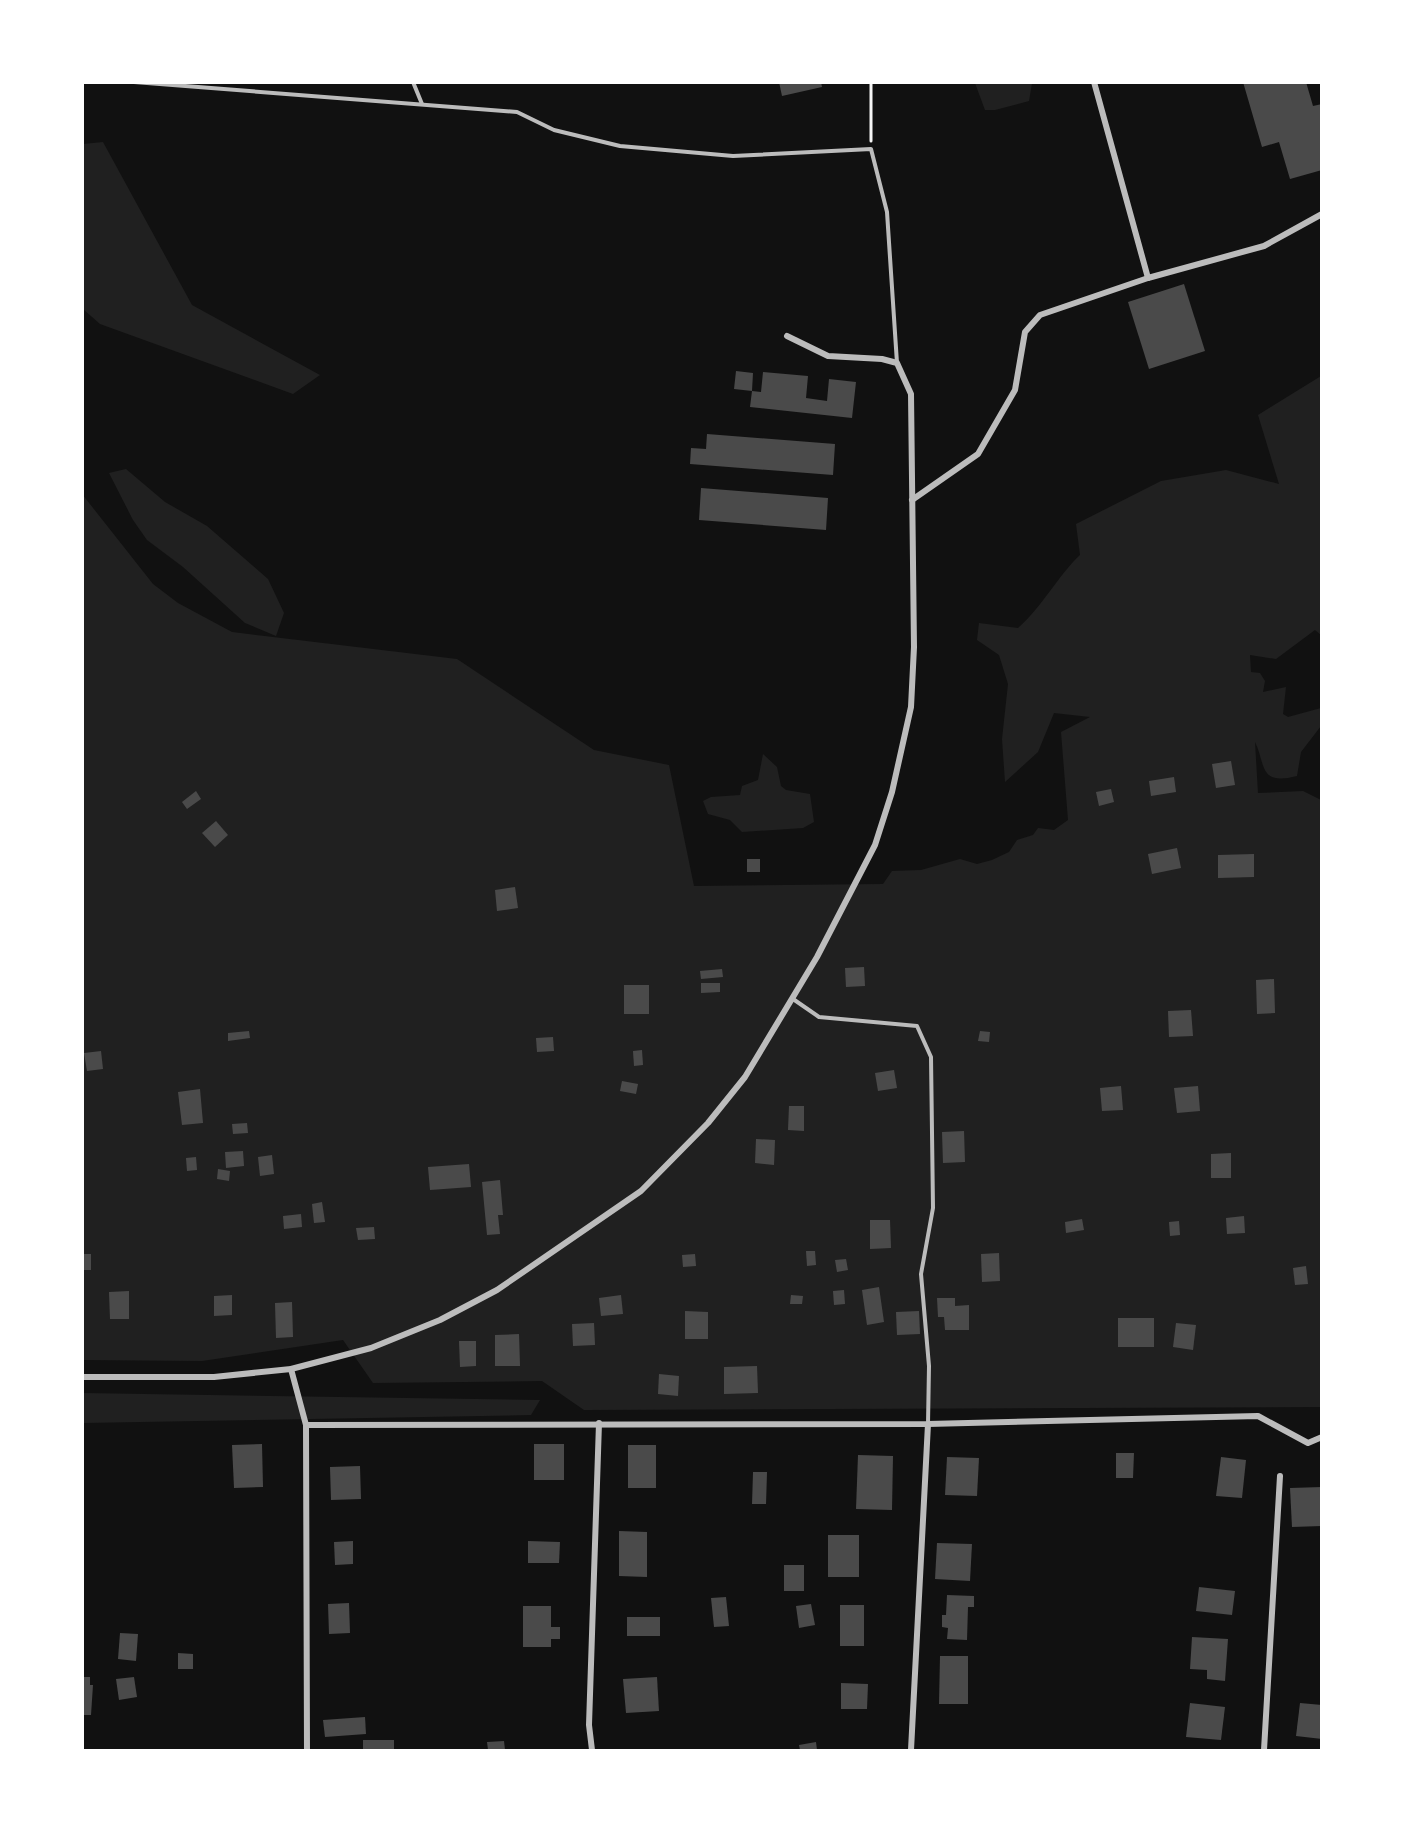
<svg xmlns="http://www.w3.org/2000/svg" width="1404" height="1833" viewBox="0 0 1404 1833" font-family="'Nunito Sans',sans-serif">
	<rect width="100%" height="100%" fill="#111"/>
	<g fill="#202020">
		<path d="M975,83V82L1032,83L1029,101L995,110H985Z"/>
		<path d="M103,142L192,305L320,375L293,394L100,324L83,309V144Z"/>
		<path d="M1321,376V635L1315,630L1276,659L1250,655L1251,672L1260,673L1265,681L1263,692L1286,687L1283,714L1288,717L1321,708V726L1301,752L1297,776C1258,786 1266,764 1255,742L1258,793L1303,791L1321,800V1407L584,1410L542,1381L373,1383L343,1340L202,1361L83,1360L82,494L153,584L178,603L232,632L457,659L594,750L669,765L694,886L883,884L892,871L921,870L960,859L977,864L992,860L1009,852L1017,840L1033,835L1038,828L1054,830L1068,820L1061,732L1090,717L1054,713L1038,752L1005,782L1002,739L1008,684L999,655L977,640L979,623L1018,628C1043,606 1056,578 1080,555L1076,524L1161,481L1226,470L1279,484L1258,415Z"/>
		<path d="M126,469L165,502L207,526L268,579L284,613L276,636L245,623L183,567L147,540L133,520L109,473Z"/>
		<path d="M763,754L777,767L781,786L786,790L810,794L814,822L803,828L742,832L730,820L708,814L703,801L711,797L740,795L742,786L758,780Z"/>
		<path d="M82,1393L540,1400L531,1415L83,1423Z"/>
	</g>
	<g fill="#4a4a4a">
		<path d="M779,82H821L822,87L782,96Z"/>
		<path d="M1243,82H1306L1313,106L1322,104V170L1290,179L1279,142L1262,147Z"/>
		<path d="M1184,284L1205,351L1149,369L1128,302Z"/>
		<path d="M736,371L753,373L752,391L761,392L763,372L808,376L806,398L827,401L829,379L856,382L852,418L750,407L752,391L734,389Z"/>
		<path d="M707,434L835,444L833,475L690,464L691,448L706,449Z"/>
		<path d="M701,488L828,498L826,530L699,520Z"/>
		<path d="M1231,761L1235,785L1216,788L1212,764Z"/>
		<path d="M1174,777L1176,792L1151,796L1149,781Z"/>
		<path d="M1111,789L1114,802L1099,806L1096,792Z"/>
		<path d="M196,791L201,799L187,809L182,802Z"/>
		<path d="M216,821L228,835L215,847L202,833Z"/>
		<path d="M1177,848L1181,868L1152,874L1148,854Z"/>
		<path d="M1254,854V877L1218,878V855Z"/>
		<rect x="747" y="859" width="13" height="13"/>
		<path d="M515,887L518,908L497,911L495,890Z"/>
		<path d="M864,967L865,986L846,987L845,968Z"/>
		<path d="M722,969L723,977L701,979L700,971Z"/>
		<path d="M1274,979L1275,1013L1257,1014L1256,980Z"/>
		<path d="M701,983H720V992L701,993Z"/>
		<rect x="624" y="985" width="25" height="29"/>
		<path d="M1191,1010L1193,1036L1169,1037L1168,1011Z"/>
		<path d="M249,1031L250,1038L228,1041V1033Z"/>
		<path d="M980,1031L990,1032L989,1042L978,1041Z"/>
		<path d="M553,1037L554,1051L537,1052L536,1038Z"/>
		<path d="M642,1050L643,1065L634,1066L633,1051Z"/>
		<path d="M101,1051L103,1069L87,1071L84,1053Z"/>
		<path d="M894,1070L897,1088L878,1091L875,1073Z"/>
		<path d="M622,1081L638,1084L636,1094L620,1091Z"/>
		<path d="M1121,1086L1123,1110L1102,1111L1100,1088Z"/>
		<path d="M1198,1086L1200,1111L1177,1113L1174,1088Z"/>
		<path d="M200,1089L203,1123L182,1125L178,1092Z"/>
		<path d="M789,1106H804V1131L788,1130Z"/>
		<path d="M247,1123L248,1133L233,1134L232,1124Z"/>
		<path d="M964,1131L965,1162L943,1163L942,1132Z"/>
		<path d="M756,1139L775,1140L774,1165L755,1163Z"/>
		<path d="M243,1151L244,1166L226,1168L225,1152Z"/>
		<path d="M1231,1153V1178H1211V1154Z"/>
		<path d="M272,1155L274,1174L260,1176L258,1157Z"/>
		<path d="M196,1157L197,1170L187,1171L186,1158Z"/>
		<path d="M469,1164L471,1187L430,1190L428,1167Z"/>
		<path d="M218,1169L230,1171L229,1181L217,1179Z"/>
		<path d="M500,1180L503,1215H498L500,1234L487,1235L482,1182Z"/>
		<path d="M322,1202L325,1222L314,1223L312,1204Z"/>
		<path d="M301,1214L302,1227L284,1229L283,1216Z"/>
		<path d="M1244,1216L1245,1233L1227,1234L1226,1218Z"/>
		<path d="M1082,1219L1084,1230L1066,1233L1065,1222Z"/>
		<path d="M870,1220H890L891,1248L870,1249Z"/>
		<path d="M1179,1221L1180,1235L1170,1236L1169,1222Z"/>
		<path d="M374,1227L375,1239L358,1240L356,1228Z"/>
		<path d="M806,1251H815L816,1265L807,1266Z"/>
		<path d="M999,1253L1000,1281L982,1282L981,1254Z"/>
		<rect x="82" y="1254" width="9" height="16"/>
		<path d="M695,1254L696,1266L683,1267L682,1255Z"/>
		<path d="M846,1259L848,1270L837,1272L835,1260Z"/>
		<path d="M1306,1266L1308,1284L1295,1285L1293,1268Z"/>
		<path d="M879,1287L884,1322L867,1325L862,1290Z"/>
		<path d="M844,1290L845,1304L834,1305L833,1291Z"/>
		<path d="M129,1291V1319H110L109,1292Z"/>
		<path d="M232,1295V1315L214,1316V1296Z"/>
		<path d="M621,1295L623,1314L601,1316L599,1298Z"/>
		<path d="M791,1295L803,1296L802,1304H790Z"/>
		<path d="M937,1298H955V1306L969,1305V1330H945L944,1317H938Z"/>
		<path d="M292,1302L293,1337L276,1338L275,1303Z"/>
		<path d="M685,1311L708,1312V1339H685Z"/>
		<path d="M919,1311L920,1334L897,1335L896,1312Z"/>
		<rect x="1118" y="1318" width="36" height="29"/>
		<path d="M594,1323L595,1345L573,1346L572,1324Z"/>
		<path d="M1176,1323L1196,1325L1193,1350L1173,1347Z"/>
		<path d="M519,1334L520,1366H495V1335Z"/>
		<path d="M459,1341H476V1366L460,1367Z"/>
		<path d="M757,1366L758,1393L724,1394V1367Z"/>
		<path d="M659,1374L679,1376L678,1396L658,1394Z"/>
		<path d="M262,1444L263,1487L234,1488L232,1445Z"/>
		<rect x="534" y="1444" width="30" height="36"/>
		<rect x="628" y="1445" width="28" height="43"/>
		<path d="M1116,1453H1134L1133,1478H1116Z"/>
		<path d="M858,1455L893,1456L892,1510L856,1509Z"/>
		<path d="M947,1457L979,1458L977,1496L945,1495Z"/>
		<path d="M1221,1457L1246,1460L1242,1498L1216,1496Z"/>
		<path d="M360,1466L361,1499L331,1500L330,1467Z"/>
		<path d="M753,1472H767L766,1504H752Z"/>
		<path d="M1322,1487V1526L1292,1527L1290,1488Z"/>
		<path d="M619,1531L647,1532V1577L619,1576Z"/>
		<rect x="828" y="1535" width="31" height="42"/>
		<path d="M353,1541V1564L335,1565L334,1542Z"/>
		<path d="M528,1541L560,1542L559,1563H528Z"/>
		<path d="M937,1543L972,1544L970,1581L935,1579Z"/>
		<rect x="784" y="1565" width="20" height="26"/>
		<path d="M1199,1587L1235,1591L1232,1615L1196,1611Z"/>
		<path d="M947,1595L974,1596V1607H968L967,1640L947,1639L948,1628L942,1627V1615H946Z"/>
		<path d="M726,1597L729,1626L714,1627L711,1598Z"/>
		<path d="M349,1603L350,1633L329,1634L328,1604Z"/>
		<path d="M811,1604L815,1625L799,1628L796,1606Z"/>
		<rect x="840" y="1605" width="24" height="41"/>
		<path d="M523,1606H551V1627H560V1639H551V1647H523Z"/>
		<rect x="627" y="1617" width="33" height="19"/>
		<path d="M120,1633L138,1634L136,1661L118,1659Z"/>
		<path d="M1192,1637L1228,1639L1225,1681L1207,1679V1670L1190,1669Z"/>
		<path d="M178,1653L193,1654V1669H178Z"/>
		<path d="M940,1656H968V1704H939Z"/>
		<path d="M82,1677H90V1685H93L91,1715H82Z"/>
		<path d="M134,1677L137,1697L119,1700L116,1679Z"/>
		<path d="M657,1677L659,1711L626,1713L623,1679Z"/>
		<path d="M841,1683L868,1684L867,1709H841Z"/>
		<path d="M1190,1703L1225,1707L1221,1740L1186,1737Z"/>
		<path d="M1300,1703L1322,1705V1739L1296,1736Z"/>
		<path d="M365,1717L366,1734L325,1737L323,1720Z"/>
		<rect x="363" y="1740" width="31" height="10"/>
		<path d="M504,1741L505,1750H488L487,1742Z"/>
		<path d="M816,1742L817,1750H800L799,1745Z"/>
	</g>
	<g fill="none" stroke-linecap="round" stroke-linejoin="round">
		<path stroke="#f5f5f5" stroke-width="3" d="M871,82V141"/>
		<g stroke="#bcbcbc" stroke-width="4">
			<path d="M134,82L517,112L554,130L620,146L733,156L871,149L887,212L897,363"/>
			<path d="M413,82L422,104"/>
			<path d="M793,999L819,1017L917,1026L931,1057L933,1208L921,1274L929,1366L928,1424"/>
		</g>
		<g stroke="#bcbcbc" stroke-width="6">
			<path d="M1094,82L1148,278"/>
			<path d="M912,500L978,454L1015,390L1025,332L1040,315L1148,278L1264,246L1322,214"/>
			<path d="M291,1369L306,1425L307,1750"/>
			<path d="M82,1377H214L291,1369L371,1348L440,1320L497,1290L641,1191L708,1123L745,1077L817,957L875,845L892,792L911,707L914,647L911,394L897,363L882,359L828,356L787,336"/>
			<path d="M306,1425L928,1424L1258,1416L1308,1443L1322,1437"/>
			<path d="M592,1750L589,1725L599,1423"/>
			<path d="M911,1750L928,1424"/>
			<path d="M1264,1750L1280,1476"/>
		</g>
	</g>
	<rect width="1404" height="1833" fill="none" stroke="#ffffff" stroke-width="168"/>
</svg>
